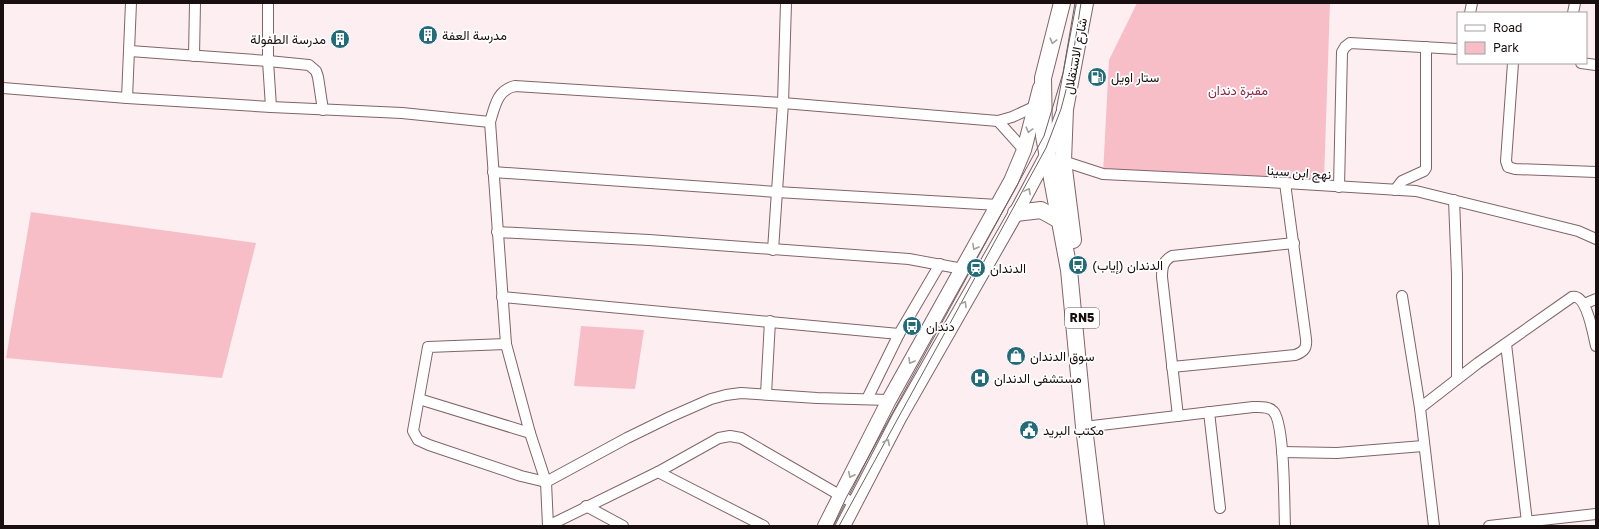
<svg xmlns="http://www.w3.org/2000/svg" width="1599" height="529" viewBox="0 0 1599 529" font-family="'Golos Text',Vazirmatn,sans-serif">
	<rect width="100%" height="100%" fill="#fdeff1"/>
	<g fill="#f7bec8">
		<path d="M1137,3H1330L1324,180L1103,174L1109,60Z"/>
		<path d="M31,212L256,243L222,378L6,358Z"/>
		<path d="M581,326L644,330L635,389L574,386Z"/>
	</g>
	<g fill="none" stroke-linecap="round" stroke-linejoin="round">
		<g stroke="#806469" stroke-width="12">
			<g id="minor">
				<path d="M268,3V61L271,107"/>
				<path d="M1470,13L1472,3"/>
				<path d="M1573,13L1575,3"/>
				<path d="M130,51L268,61L309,65L316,71L318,77L323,110"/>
				<path d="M194,56L195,3"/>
				<path d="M1513,63L1506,161L1508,167L1515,169L1596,172"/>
				<path d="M1581,63L1596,65"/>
				<path d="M3,88L127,98L271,107L402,113L490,122"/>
				<path d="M127,98L131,3"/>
				<path d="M998,121L1024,150"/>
				<path d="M1063,161L1103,174L1285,183L1416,191L1578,231L1596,239"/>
				<path d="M493,172L777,192L998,205"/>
				<path d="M1339,187L1342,52L1345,47L1350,43L1458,49"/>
				<path d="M1395,190L1402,181L1424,171L1426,168V47"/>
				<path d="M1454,200L1457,275V379"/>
				<path d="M497,232L649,240L909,259L963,269"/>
				<path d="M773,250L783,103L786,3"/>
				<path d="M1402,296L1420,408"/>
				<path d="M502,297L899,334"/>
				<path d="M1584,304L1596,299"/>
				<path d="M506,344L428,347L413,431L418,440L429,445L521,476L546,482L627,438L670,417L711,399L726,395L741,393L817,398L889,400"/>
				<path d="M1506,344L1527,522"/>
				<path d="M1172,367L1295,355C1304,352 1307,348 1306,339L1285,183"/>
				<path d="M766,394L770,321"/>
				<path d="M419,399L530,433"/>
				<path d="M867,399L899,334L940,264"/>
				<path d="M1209,412L1220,508"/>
				<path d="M1178,416L1162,277C1162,267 1163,261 1172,256L1294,243"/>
				<path d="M1084,427L1253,407C1260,407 1268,406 1273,411C1285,422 1284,507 1285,526"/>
				<path d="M1282,452L1337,453L1423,446"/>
				<path d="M658,472L764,526"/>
				<path d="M586,506L623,526"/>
				<path d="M548,526L546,482L530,433L506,344L490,122C495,106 497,90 515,86L783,103L998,121L1012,117L1036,106"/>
				<path d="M548,526L658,472L719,438L730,436L741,438L855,504"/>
				<path d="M1434,526L1420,408L1478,363L1572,297C1587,294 1593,334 1596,346"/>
				<path d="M1489,526L1596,514"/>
			</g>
		</g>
		<g stroke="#806469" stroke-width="16">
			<g id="secondary">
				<path d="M825,526L889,400L1011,181L1024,150L1040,88"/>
				<path d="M843,526L899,418L1016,213L1047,155L1063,114"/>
			</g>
		</g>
		<g stroke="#806469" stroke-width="18">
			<g id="trunk">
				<path d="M1062,3L1043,78L1044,136L1069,270L1084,427L1096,526"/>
				<path d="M1016,213L1041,210L1059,220"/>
				<path d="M1073,240L1063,161L1065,109L1085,3"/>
			</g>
		</g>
		<use href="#minor" stroke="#fff" stroke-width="10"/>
		<use href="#secondary" stroke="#fff" stroke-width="14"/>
		<use href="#trunk" stroke="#fff" stroke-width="16"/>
		<g stroke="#6d6163" stroke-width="1">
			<path d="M833,526L846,498L1044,136L1063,73L1075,3"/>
			<path d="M839,526L1046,148L1061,109L1070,75L1081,3"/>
		</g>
	</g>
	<defs><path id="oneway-chevron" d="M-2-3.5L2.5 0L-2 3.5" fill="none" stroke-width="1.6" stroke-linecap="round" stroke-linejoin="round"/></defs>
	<g stroke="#a39f9f">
		<use href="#oneway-chevron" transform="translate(1053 41) rotate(105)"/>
		<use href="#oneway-chevron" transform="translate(1029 130) rotate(105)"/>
		<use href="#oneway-chevron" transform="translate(1028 191) rotate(-62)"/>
		<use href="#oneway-chevron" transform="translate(975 247) rotate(119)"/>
		<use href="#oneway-chevron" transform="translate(964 304) rotate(-60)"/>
		<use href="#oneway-chevron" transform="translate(911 361) rotate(119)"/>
		<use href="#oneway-chevron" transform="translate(887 442) rotate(-63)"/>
		<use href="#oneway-chevron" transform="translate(851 475) rotate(117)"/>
	</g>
	<defs>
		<g id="building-disc" transform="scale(1)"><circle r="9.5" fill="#246b79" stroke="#fff"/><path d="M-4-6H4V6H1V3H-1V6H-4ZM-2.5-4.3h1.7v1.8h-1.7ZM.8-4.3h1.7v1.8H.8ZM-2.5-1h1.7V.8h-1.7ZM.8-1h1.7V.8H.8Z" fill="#fff"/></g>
		<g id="fuel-disc" transform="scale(1)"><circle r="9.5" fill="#246b79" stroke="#fff"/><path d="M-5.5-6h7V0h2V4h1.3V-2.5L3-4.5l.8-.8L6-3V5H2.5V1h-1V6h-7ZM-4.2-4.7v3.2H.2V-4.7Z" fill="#fff"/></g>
		<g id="bus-disc" transform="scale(1)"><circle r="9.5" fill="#246b79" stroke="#fff"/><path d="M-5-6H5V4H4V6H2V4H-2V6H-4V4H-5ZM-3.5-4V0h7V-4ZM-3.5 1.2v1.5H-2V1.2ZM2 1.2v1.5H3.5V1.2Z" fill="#fff"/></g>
		<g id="station-disc" transform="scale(1)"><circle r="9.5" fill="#246b79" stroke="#fff"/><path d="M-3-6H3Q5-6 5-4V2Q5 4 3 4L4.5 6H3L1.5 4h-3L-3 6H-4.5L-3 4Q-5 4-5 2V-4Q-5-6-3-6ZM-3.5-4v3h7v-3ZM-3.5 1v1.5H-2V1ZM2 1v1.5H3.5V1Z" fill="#fff"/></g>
		<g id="shop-disc" transform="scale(1)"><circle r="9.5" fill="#246b79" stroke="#fff"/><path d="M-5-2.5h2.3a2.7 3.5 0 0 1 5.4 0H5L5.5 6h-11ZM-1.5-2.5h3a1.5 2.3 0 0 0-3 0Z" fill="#fff"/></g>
		<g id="hospital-disc" transform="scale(1)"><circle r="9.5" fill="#246b79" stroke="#fff"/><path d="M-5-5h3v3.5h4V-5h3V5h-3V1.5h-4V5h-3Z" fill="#fff"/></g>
		<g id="civic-disc" transform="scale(1)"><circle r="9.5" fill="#246b79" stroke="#fff"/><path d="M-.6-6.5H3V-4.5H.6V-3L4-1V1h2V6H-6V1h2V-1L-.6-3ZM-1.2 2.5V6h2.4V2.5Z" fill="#fff"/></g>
	</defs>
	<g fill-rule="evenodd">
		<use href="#building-disc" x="428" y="35"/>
		<use href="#building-disc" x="340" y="39"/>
		<use href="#fuel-disc" x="1097" y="77"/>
		<use href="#bus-disc" x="1078" y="265"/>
		<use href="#station-disc" x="976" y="268"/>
		<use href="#bus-disc" x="912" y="326"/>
		<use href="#shop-disc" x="1016" y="356"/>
		<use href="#hospital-disc" x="980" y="378"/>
		<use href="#civic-disc" x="1029" y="430"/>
	</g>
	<g text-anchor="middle" stroke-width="3.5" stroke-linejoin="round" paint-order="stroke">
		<rect fill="#fff" stroke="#5e5658" stroke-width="1" x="1065" y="308" width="34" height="20" rx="3"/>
		<g font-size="12" font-weight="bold" fill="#190e10">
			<text x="1082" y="322">RN5</text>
		</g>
		<g font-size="13" fill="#190e10" stroke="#fff" text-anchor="start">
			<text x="442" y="40">مدرسة العفة</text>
			<text x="326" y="44" text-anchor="end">مدرسة الطفولة</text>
			<text x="1111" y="82">ستار اويل</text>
			<text x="1092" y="270">الدندان (إياب)</text>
			<text x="990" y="273">الدندان</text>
			<text x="926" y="331">دندان</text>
			<text x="1030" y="361">سوق الدندان</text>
			<text x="994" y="383">مستشفى الدندان</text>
			<text x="1043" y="435">مكتب البريد</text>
		</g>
		<g font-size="13" fill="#190e10" stroke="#fff">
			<text transform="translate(1075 56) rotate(-79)" y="5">شارع الاستقلال</text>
			<text transform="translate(1299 172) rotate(4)" y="5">نهج ابن سينا</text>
		</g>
		<g font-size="13" fill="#8d2344" stroke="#fff">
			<text x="1238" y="95">مقبرة دندان</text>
		</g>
	</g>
	<rect width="1599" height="529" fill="none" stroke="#190e10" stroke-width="8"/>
	<rect x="1457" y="12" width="130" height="52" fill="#ffffff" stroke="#a39f9f"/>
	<rect x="1465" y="25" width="20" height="6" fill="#ffffff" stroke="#a39f9f"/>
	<text x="1493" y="32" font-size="12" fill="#190e10">Road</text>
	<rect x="1465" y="42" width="20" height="12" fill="#f7bec8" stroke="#a39f9f"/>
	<text x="1493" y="52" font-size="12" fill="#190e10">Park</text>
</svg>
